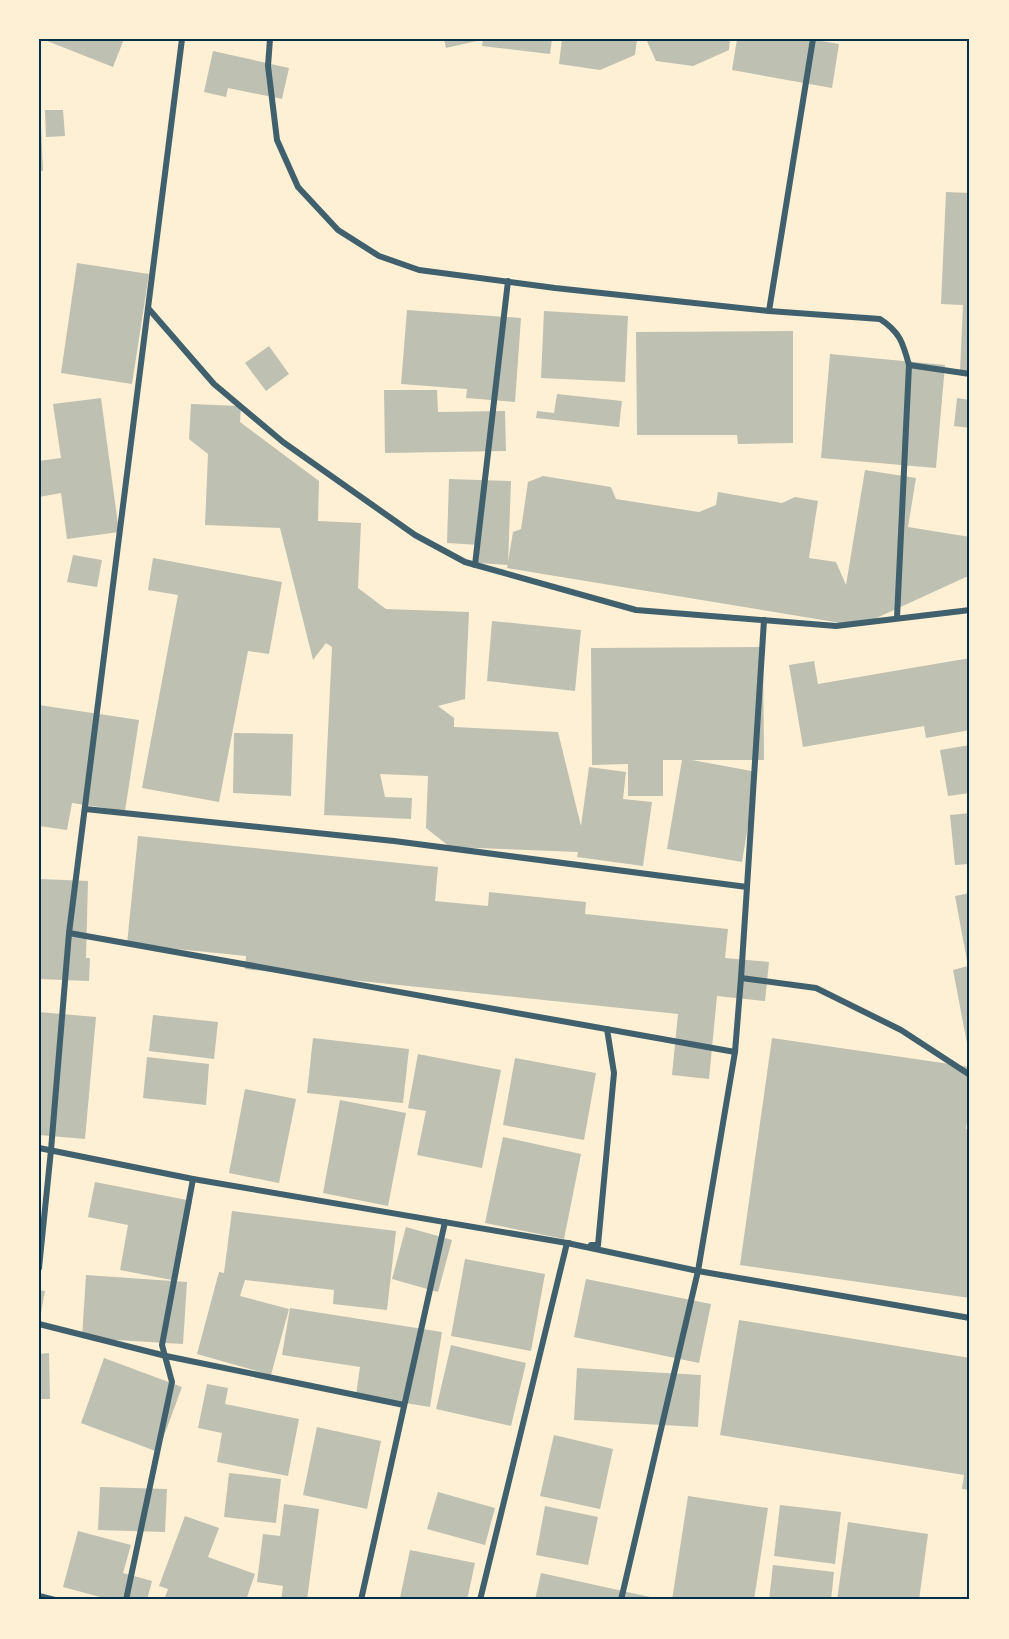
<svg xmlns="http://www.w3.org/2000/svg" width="1009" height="1639" viewBox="0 0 1009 1639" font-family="Quicksand,sans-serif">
	<rect width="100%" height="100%" fill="#fdf0d5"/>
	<g fill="#bec0b2">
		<path d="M42,39H124L113,67Z"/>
		<path d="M444,39H481V40L446,48Z"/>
		<path d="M483,39H552L550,54L482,46Z"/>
		<path d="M562,39H637L635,55L600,70L559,64Z"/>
		<path d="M646,39H730L729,50L693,66L656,61Z"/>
		<path d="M737,39H809L839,44L832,88L732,70Z"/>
		<path d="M213,51L289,68L282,99L228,88L226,97L204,92Z"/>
		<path d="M45,110H63L65,136L46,137Z"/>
		<path d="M39,126H41L43,171H39Z"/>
		<path d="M946,192L970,193V372H960L963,305L941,304Z"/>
		<path d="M77,263L149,274L132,384L61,373Z"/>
		<path d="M407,310L521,318L515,402L466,398L467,389L401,384Z"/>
		<path d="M544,311L628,316L625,382L541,378Z"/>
		<path d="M793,331V443L738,444L737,435H637L636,332Z"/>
		<path d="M269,346L289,374L266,391L245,363Z"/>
		<path d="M830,354L945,365L936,468L821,458Z"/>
		<path d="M384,390H437L438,412L505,411L506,451L385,453Z"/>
		<path d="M557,394L622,401L619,427L536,418L537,411L554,413Z"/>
		<path d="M101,398L119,532L67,539L61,493L39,497V461L61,458L53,404Z"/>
		<path d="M957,398L970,400V428L954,426Z"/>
		<path d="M191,404L241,406L240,422L319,481L318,521L361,523L358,588L386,609L469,612L465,699L438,706L454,718V727L558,732L581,826L589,767L626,772L623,799L652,802L643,866L577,857L578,852L450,847L426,828L428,776L380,774L385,797L412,798L411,819L324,815L332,647L326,643L313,660L280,528L205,525L208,454L189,439Z"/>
		<path d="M865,470L916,478L908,527L970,537V578L966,577L859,626L507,568L513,532L521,529L528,482L543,476L611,487L616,499L699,512L716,505L718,492L782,503L795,497L818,501L809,558L836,562L846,585Z"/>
		<path d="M449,479L511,481L508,565L478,563L479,545L447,543Z"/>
		<path d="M73,555L102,560L97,587L67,582Z"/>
		<path d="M153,558L282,582L269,654L248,651L219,802L142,788L178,595L148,590Z"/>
		<path d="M492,621L581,630L575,691L487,681Z"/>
		<path d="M763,647L764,760H692L757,772L742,862L667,849L682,760H663V796H628V764L592,765L591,648Z"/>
		<path d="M970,658V730L926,738L924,726L803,747L789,665L814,661L818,684Z"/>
		<path d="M39,705L139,720L125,811L72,803L67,830L39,826Z"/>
		<path d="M234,733L293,734L291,796L233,793Z"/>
		<path d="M970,745V793L948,796L940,750Z"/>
		<path d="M970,813V864L955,865L950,815Z"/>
		<path d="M138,836L438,867L435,901L488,906L489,892L586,902L585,914L728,929L725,958L769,962L765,1001L717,996L709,1079L672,1075L678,1014L245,969L246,956L127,944Z"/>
		<path d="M39,879L88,881L86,958H90L89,981L39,979Z"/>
		<path d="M970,893V1043H967L953,970L968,966L955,896Z"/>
		<path d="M39,1012L96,1017L85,1139L39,1135Z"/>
		<path d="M153,1015L218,1022L214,1059L149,1051Z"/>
		<path d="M313,1038L409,1049L403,1103L307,1093Z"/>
		<path d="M772,1038L970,1067V1102L966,1129L970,1130V1298L740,1265Z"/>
		<path d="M418,1054L501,1070L482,1168L417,1155L426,1111L408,1108Z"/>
		<path d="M147,1057L209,1064L206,1105L143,1098Z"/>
		<path d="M515,1058L596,1073L584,1140L503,1125Z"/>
		<path d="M245,1089L296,1099L279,1183L229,1173Z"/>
		<path d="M340,1100L406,1113L388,1206L323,1193Z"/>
		<path d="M503,1137L581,1154L564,1239L485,1223Z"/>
		<path d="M95,1182L192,1201L177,1281L120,1270L128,1225L88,1217Z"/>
		<path d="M232,1211L396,1231L387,1310L333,1304L334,1290L245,1280L240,1296L289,1309L271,1375L197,1354L219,1272L224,1273Z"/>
		<path d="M406,1227L452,1240L438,1292L392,1279Z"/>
		<path d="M465,1259L545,1274L531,1351L451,1336Z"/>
		<path d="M86,1275L187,1282L183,1344L82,1338Z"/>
		<path d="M586,1279L711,1304L699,1363L574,1337Z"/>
		<path d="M39,1290L45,1291L40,1318H39Z"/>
		<path d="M290,1308L442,1332L430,1407L356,1395L360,1367L282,1355Z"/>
		<path d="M739,1320L970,1358V1490L962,1489L964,1475L720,1435Z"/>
		<path d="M451,1345L526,1363L511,1426L436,1409Z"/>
		<path d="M49,1353L50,1399H39V1354Z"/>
		<path d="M104,1358L182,1387L158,1452L81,1423Z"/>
		<path d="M577,1368L701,1375L698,1427L574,1420Z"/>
		<path d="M207,1384L228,1388L225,1404L299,1419L288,1476L217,1462L222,1433L198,1428Z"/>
		<path d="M317,1427L381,1441L367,1509L303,1495Z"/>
		<path d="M554,1435L613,1449L600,1509L540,1496Z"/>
		<path d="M229,1473L281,1479L276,1523L224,1517Z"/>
		<path d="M100,1487L167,1489L165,1532L98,1530Z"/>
		<path d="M438,1492L495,1508L485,1545L427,1529Z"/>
		<path d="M688,1496L768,1508L754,1600H672Z"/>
		<path d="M284,1504L319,1509L307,1600H281L283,1586L257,1582L263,1534L280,1536Z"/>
		<path d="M780,1505L841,1512L835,1564L774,1556Z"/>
		<path d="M545,1506L598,1517L588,1565L536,1555Z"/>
		<path d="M185,1516L219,1528L208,1557L255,1574L246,1600H164L168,1589L159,1586Z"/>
		<path d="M848,1522L928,1534L919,1600H837Z"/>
		<path d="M78,1531L131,1545L123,1573L152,1581L147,1600H111L63,1587Z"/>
		<path d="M410,1550L475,1563L467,1600H409L400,1598Z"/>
		<path d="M773,1565L834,1572L831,1600H769Z"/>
		<path d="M541,1573L650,1597L649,1600H535Z"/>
	</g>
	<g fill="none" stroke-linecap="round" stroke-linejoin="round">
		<g stroke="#3f606c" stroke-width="6">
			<path d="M270,39L268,66L277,140L298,187L338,230L379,256L419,270L555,288L769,311L880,319C900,332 903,343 909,365"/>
			<path d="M148,308L214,384L283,442L415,535L465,562L636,610L836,626L970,610"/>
			<path d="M769,311L813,39"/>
			<path d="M475,565L508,281"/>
			<path d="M897,618L909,365L970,374"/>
			<path d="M85,809L394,841L747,887L741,978"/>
			<path d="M747,887L764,620"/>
			<path d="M69,933L735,1052L741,978L816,988L901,1030L970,1075"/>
			<path d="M39,1148L193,1179L567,1243L698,1271L970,1318"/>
			<path d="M591,1245H598L614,1073L607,1029"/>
			<path d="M39,1268L51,1150L69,933L182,39"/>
			<path d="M39,1324L166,1356L404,1405"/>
			<path d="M39,1596L55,1600"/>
			<path d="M126,1600L172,1382L162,1345L193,1179"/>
			<path d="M361,1600L445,1222"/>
			<path d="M480,1600L567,1243H569"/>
			<path d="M621,1600L698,1271L735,1052"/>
		</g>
	</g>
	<rect width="1009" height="1639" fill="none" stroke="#fdf0d5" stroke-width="81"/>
	<rect x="40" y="40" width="928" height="1558" fill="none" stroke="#003049" stroke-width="2"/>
</svg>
